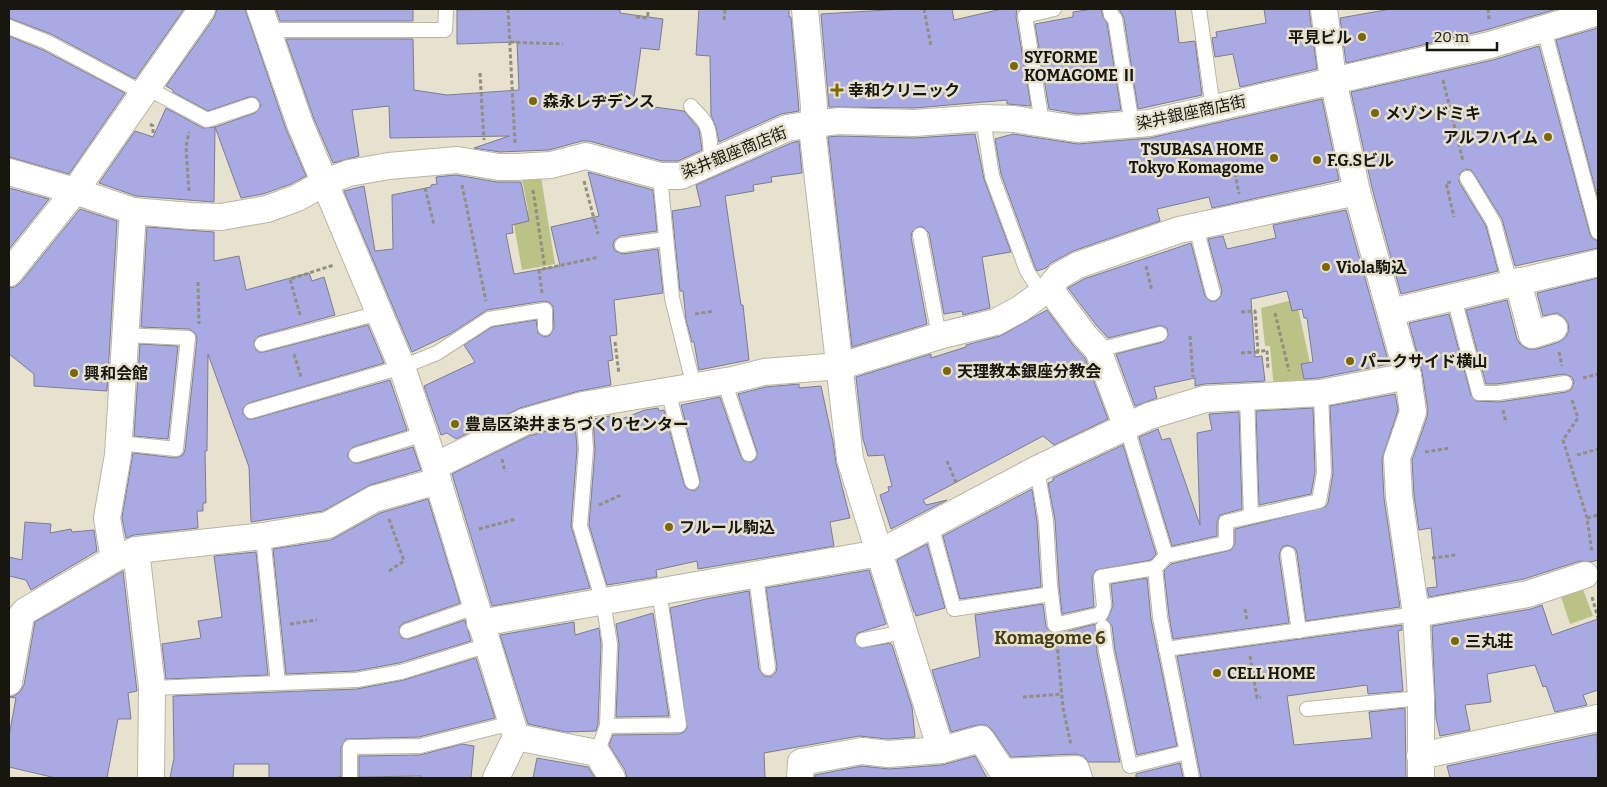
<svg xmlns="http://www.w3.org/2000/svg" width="1607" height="787" viewBox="0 0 1607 787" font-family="Bitter,'Noto Sans JP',serif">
	<rect width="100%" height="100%" fill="#e6e2ce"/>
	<g fill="#bbc285">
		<path d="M541,177L555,264L522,270L512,213L528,210L522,179Z"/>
		<path d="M1296,299L1315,386L1274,389L1270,346H1265L1261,308Z"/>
		<path d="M1582,587L1593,616L1570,624L1560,594Z"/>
	</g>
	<g fill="#a9a9e4" stroke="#7d7d8f">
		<path d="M9,9H184L135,79L51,34L9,18Z"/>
		<path d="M217,9H245L286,129L306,176L291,184L263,194L241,198L215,127L255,113L261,106L258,99L254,97H249L208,111L173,92V90L166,86L214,18Z"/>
		<path d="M276,9H413V21H280Z"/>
		<path d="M511,9H620V13L663,19L659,50L641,48L633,104L684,111L699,129L702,150L678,161H662L589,141H582L549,150L500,152L474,148L509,136L390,138L389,106L352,110L359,156L333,163L314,119L286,39H413L414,90L447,95L519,90L517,42L457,44V10Z"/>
		<path d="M699,9H789V17H791L799,111L781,114L719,142L716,127L711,115L710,56L696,55Z"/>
		<path d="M903,9H952L954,20L1002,9H1017L1016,17L1031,106L1007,104V100L914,108L829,107L821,14Z"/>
		<path d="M1093,9H1101L1103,17L1107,23L1121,110L1078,114L1049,109L1035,24L1073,17V12Z"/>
		<path d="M1119,9H1175L1179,43L1195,41L1202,95L1138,109L1124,18Z"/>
		<path d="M1264,9H1309L1317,69L1240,87L1233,54L1215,57L1212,38L1217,37L1216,32L1266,23Z"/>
		<path d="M1391,9H1557L1486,30L1346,63L1340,18Z"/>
		<path d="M1598,28V199L1556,40Z"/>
		<path d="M9,36L43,50L125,93L69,174L9,157Z"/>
		<path d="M1539,46L1590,234L1592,238L1598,241V248L1515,266L1502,219L1474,174L1471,170L1466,169L1460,173L1459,182L1486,226L1498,271L1401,294L1372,188L1351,92L1493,60Z"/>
		<path d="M1322,99L1339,180L1212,208L1209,197L1157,209L1160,221L1073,251L1051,263L1046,268L1037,271L1035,267L1001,174L995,139L1013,134L1078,144L1150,138Z"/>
		<path d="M166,108L203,128L215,127L214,202L136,196L99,183L135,131L153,137Z"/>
		<path d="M975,134L984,179L1011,252L982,257L990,308L963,315L962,311L944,314L929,233L923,227H918L912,232L911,237L927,324L852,347L828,137L840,136L914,138Z"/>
		<path d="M799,141L802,173L771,177L772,182L753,185L754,191L725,196L741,305H743L749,360L699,370L694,342H692L686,320L683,291H680L672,211L701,206L696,185L791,143Z"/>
		<path d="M588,172L653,190L657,231L620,236L614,241L613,246L615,251L623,254L658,249L663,293L614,300L617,335L610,336L613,360L608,361L611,385L579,391L520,408L456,439L447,433L441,435L424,386L475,362L464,345L492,327L536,320L538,333L545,337L550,335L554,328L553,306L549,302L544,301L487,310L450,334L412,352L344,191L364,186L375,251L393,249L392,195L431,187V185L437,184L436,177L456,175L497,182H521L529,221L512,225L513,233L506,234L514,274L560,266L551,227L599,216Z"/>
		<path d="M9,188L49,199L9,249Z"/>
		<path d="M80,209L117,221L107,391L34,386V374L9,354V288L15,287L21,282Z"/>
		<path d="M1346,210L1389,364L1319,378L1304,379L1301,364L1313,362L1307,318H1304L1302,309L1292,311L1287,291L1251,299L1255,357L1262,356L1265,381L1204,384L1195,386V378L1154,387L1157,398L1135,406L1116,354L1163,342L1168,336L1167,328L1163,326H1158L1108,338L1097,326L1068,288L1084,279L1191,243L1205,296L1210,301H1216L1221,296L1222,291L1208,239L1223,236L1227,249L1276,238L1273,225Z"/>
		<path d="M147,227L214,232V261L239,256L246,290L309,273L312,281L324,277L335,315L259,336L254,341L256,350L259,352H264L368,325L384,363L249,403L243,408V414L248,419H253L390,380L407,430L353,447L348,453V458L354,463H359L413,447L421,470L370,485L323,511L251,522L249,467L208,354L207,451H205L206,503H203V511H197L198,528L134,535L126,538L122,518L133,453L176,458L183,455L185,450L197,339L196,334L189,329L141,327Z"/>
		<path d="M1598,278V560L1591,562L1580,561L1524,579L1429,597L1427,588L1437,587L1431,528L1419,530L1414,495L1412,460L1427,417L1428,410L1422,372L1409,323L1449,314L1471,395L1476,401L1499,402L1566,392L1571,390L1574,382L1572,377L1564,374L1497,384H1486L1466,310L1507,300L1517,339L1521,345L1528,349H1537L1559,342L1565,338L1569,331L1568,323L1564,317L1557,313L1543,316L1537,293Z"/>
		<path d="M1047,310L1073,345L1085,358L1108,419L1054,445L1043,436L923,500L926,505L947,500L891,529L880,495L889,491L888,487L892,486L884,455L868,456L863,439L856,377L931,354V358L966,347V345L1000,336Z"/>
		<path d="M140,344L178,346L168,439L134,436Z"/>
		<path d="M799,384V388L821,386L833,442L836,463L850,518L830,522L834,546L698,569L697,561L656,570L657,577L607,585L589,525L595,450L593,419L615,415L616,421L645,410L658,408L659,411L664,410L684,484L686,488L694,491L698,488L700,480L681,405L720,397L741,457L744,461L751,462L756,459L757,452L738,394L766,387Z"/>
		<path d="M1395,394L1398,410L1382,459L1384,498L1400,607L1306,621L1297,553L1295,548L1287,545L1282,547L1279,555L1289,623L1173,639L1169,616L1164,571L1171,564L1231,550L1235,543V529L1325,507L1328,503L1333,473L1330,406Z"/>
		<path d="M1313,408L1315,472L1311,494L1259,505L1256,411Z"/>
		<path d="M1239,412L1242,509L1220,515L1217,522V536L1172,546L1139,437L1158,429L1162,440L1170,438L1200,525L1197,433L1212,430L1209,414Z"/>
		<path d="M575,423L577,449L571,526L590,588L492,606L452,474L529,436Z"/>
		<path d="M1123,445L1156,554L1151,560L1096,570L1092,577L1094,607L1062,614L1059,585L1055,520L1048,483L1053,481V478Z"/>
		<path d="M1032,489L1037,522L1041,587L960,599L943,536Z"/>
		<path d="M428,499L460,603L404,623L400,626L399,633L402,638L409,639L465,620L471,641L399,663L355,671L286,674L273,549L331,540L380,513Z"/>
		<path d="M25,522L51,524L50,533L71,529L72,532L94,530L97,551L31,590L26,580L9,576V557L22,560Z"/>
		<path d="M927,544L945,608L916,616L915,612H914L897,560Z"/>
		<path d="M256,552L268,675L166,679L162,644L201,638L198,621L222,617L214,556Z"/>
		<path d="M869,570L886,624L858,633L855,638V642L861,648L890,643L892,645L912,707L915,737L888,739L859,736L764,753L765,778H627L625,770L609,745L613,735L679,734L684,732L687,728L670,608L706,599L749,591L759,669L764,676L770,677L776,672L777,667L766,588Z"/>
		<path d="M123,571L137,691L128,693L131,719H118L107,778H56L9,767V736L16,698L9,697L14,696L20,692L24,685L35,622Z"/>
		<path d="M1147,578L1151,619L1177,746L1137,755L1115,650L1112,626L1107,620L1113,606L1111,584Z"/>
		<path d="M1043,604L1046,627L1052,633L1057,634L1095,624L1097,653L1120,762H1088L1084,756L1075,754L1011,757L993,731L987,725H977L951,732L932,670L980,657L975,615Z"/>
		<path d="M1542,605L1552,635L1598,619V690L1583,695L1587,705L1555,712L1546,686L1543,687L1535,665L1487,674L1491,702L1465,705L1470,730L1440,736L1436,718L1432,626L1531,609Z"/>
		<path d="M653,613L669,716L616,717L619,644L616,624Z"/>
		<path d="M574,622L575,635L599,628L601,645L598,724L596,731L566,732L528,724L500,635Z"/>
		<path d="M1402,625V630L1398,631L1403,691L1368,694L1367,685L1287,696L1294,745L1372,738L1369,712L1405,708L1406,778H1201L1177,656Z"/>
		<path d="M476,658L495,718L419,737L346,739L341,747V777H338V778H269V764H234L233,778H170L174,758L173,696L357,689L404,680Z"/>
		<path d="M1597,734L1598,778H1450L1447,766Z"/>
		<path d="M462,744L474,746L471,778H420L421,776L359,777V756L420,755Z"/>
		<path d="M975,756L987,778H815V775L862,766L889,769L942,765Z"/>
		<path d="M537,758L588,767L595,778H533Z"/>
		<path d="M1180,763L1183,778H1136V774Z"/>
	</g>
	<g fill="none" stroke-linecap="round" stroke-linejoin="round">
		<g stroke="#bab6a3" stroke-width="16">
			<g id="lane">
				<path d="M1110,9L1111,15L1115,19L1132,125"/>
				<path d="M1199,9L1213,108"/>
				<path d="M9,27L47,42L143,93"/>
				<path d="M1544,29L1598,232"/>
				<path d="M267,30H445L446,9"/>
				<path d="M147,88L207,120L252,105"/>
				<path d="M691,106C695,112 700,115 704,121C712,132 709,149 712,162"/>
				<path d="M983,118L992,176L1027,271L1042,294"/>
				<path d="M1042,123L1025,16L1054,9"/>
				<path d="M660,176L672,298L694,387"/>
				<path d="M1467,178L1494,223L1510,283"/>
				<path d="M1196,227L1213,293"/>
				<path d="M920,235L939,336"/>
				<path d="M622,245L666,239"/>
				<path d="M1454,298L1479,393H1498L1565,383"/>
				<path d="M262,344L379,313"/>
				<path d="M1098,350L1160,334"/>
				<path d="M724,381L749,454"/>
				<path d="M668,391L692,482"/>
				<path d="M1247,396L1251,516"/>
				<path d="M583,405L586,449L580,526L603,601L610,644L607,726L597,753"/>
				<path d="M251,411L402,367L437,353L489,319L545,310V328"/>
				<path d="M1126,425L1166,556"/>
				<path d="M119,443L176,449L188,338L124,335"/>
				<path d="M356,455L424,434"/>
				<path d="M1037,469L1046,521L1050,586L1055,625L1101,614L1104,606L1101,577L1155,568L1166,556L1226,543V522L1319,501L1324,473L1321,393"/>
				<path d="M931,525L954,609L1051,594"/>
				<path d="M1288,554L1299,631"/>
				<path d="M1155,568L1160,617L1192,778"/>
				<path d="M756,576L768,668"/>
				<path d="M1103,627L1106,651L1130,766L1187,752"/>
				<path d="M407,631L475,607"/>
				<path d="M863,640L903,632"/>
				<path d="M1166,649L1416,614"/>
				<path d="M278,683L356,680L401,672L488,645"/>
				<path d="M152,688L278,683L263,536"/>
				<path d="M1307,709L1421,698"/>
				<path d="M607,726L679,725L659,591"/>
				<path d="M350,778V747L420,746L512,723"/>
			</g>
		</g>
		<g stroke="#bab6a3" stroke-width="28">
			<g id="street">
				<path d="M260,9L300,124L402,367L435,466L438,481L516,737L496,778"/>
				<path d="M805,9L814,106L813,136L850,459L941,750"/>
				<path d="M1324,9L1333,80L1339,107L1357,192L1408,376L1413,412L1397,458L1399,496L1416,614L1421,698V778"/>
				<path d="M9,172L75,191L133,211L191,216L221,217L267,209L297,198L326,182L349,173L389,166L457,160L499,167H516L551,165L586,156L660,176H681L787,128L813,124L839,121L914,123L983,118L1014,119L1077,129L1149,123L1490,45L1598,12"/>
				<path d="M9,273L75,191L202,9"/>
				<path d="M1518,281L1532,335L1554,328"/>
				<path d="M1049,288L1085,336L1098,350L1126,425"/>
				<path d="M1391,312L1598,263"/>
				<path d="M435,466L524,422L583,405L732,380L764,372L841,366L939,336L996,322L1020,309L1049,288L1059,276L1078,265L1179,230L1357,192"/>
				<path d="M136,550L152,688L151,778"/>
				<path d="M114,559L107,518L118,455L133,211"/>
				<path d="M1416,614L1528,594L1585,575"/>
				<path d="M480,623L879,553L1037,469L1149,416L1205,399L1321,393L1408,376"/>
				<path d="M9,682L21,616L25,611L114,559L136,550L263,536L328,525L374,499L438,481"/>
				<path d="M516,737L597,753L612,778"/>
				<path d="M1420,756L1598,718"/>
				<path d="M800,778L801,762L862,751L888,754L941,750L981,739L1003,772L1076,769L1079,778"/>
			</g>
		</g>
		<g stroke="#928f80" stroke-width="3" stroke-dasharray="4 2.5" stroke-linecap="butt">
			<path d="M508,9L515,143"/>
			<path d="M924,9L931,46"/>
			<path d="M1488,9L1489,19"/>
			<path d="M636,17L647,18L649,9"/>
			<path d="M724,20L725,9"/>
			<path d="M510,42L563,44"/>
			<path d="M480,73L484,140"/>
			<path d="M1093,75L1105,73"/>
			<path d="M1443,80L1463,161"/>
			<path d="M150,124L153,126V134"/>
			<path d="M1235,173L1239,194"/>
			<path d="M584,181L598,234"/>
			<path d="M1451,182L1446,183L1454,217"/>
			<path d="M462,185L486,301"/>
			<path d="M425,188L434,225"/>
			<path d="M533,190L545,269"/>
			<path d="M189,191L186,147L189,132"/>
			<path d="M1146,266L1152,291"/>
			<path d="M198,282L199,324"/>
			<path d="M542,293L539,270L599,257"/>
			<path d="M1241,312L1255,311L1258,352L1267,350L1268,370"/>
			<path d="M1275,313L1289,371"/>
			<path d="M695,314L714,311"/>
			<path d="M300,315L290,279L334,265"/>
			<path d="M1190,336L1193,377"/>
			<path d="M615,342L619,374"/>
			<path d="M1559,352L1562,366"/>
			<path d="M1241,353L1258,352"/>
			<path d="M294,354L301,377"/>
			<path d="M1583,378L1598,374"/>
			<path d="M1572,400L1578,418L1563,440L1587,518L1592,552"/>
			<path d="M1503,410L1506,423"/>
			<path d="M1425,452L1450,448"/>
			<path d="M1577,455L1598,449"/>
			<path d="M502,459L505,472"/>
			<path d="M947,461L957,485"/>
			<path d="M599,505L621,495"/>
			<path d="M1587,518L1598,515"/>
			<path d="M389,519L404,561L389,571"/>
			<path d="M479,529L516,519"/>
			<path d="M1432,558L1456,555"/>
			<path d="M1592,597L1598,618"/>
			<path d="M1245,609L1247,620"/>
			<path d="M290,624L317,620"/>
			<path d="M1057,643L1063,708L1071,745"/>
			<path d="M1250,656L1257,698L1261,697"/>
			<path d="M1023,697L1062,694"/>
		</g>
		<use href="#lane" stroke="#fff" stroke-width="14"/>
		<use href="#street" stroke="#fff" stroke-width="26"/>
	</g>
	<g fill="#7e6901" stroke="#e6e2ce" stroke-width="2">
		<circle cx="1362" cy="37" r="5"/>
		<circle cx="1014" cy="66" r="5"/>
		<path d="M834.5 82.5h5v5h5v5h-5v5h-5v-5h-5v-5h5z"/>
		<circle cx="533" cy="101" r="5"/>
		<circle cx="1375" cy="113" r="5"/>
		<circle cx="1548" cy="137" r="5"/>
		<circle cx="1274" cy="158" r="5"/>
		<circle cx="1317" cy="160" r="5"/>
		<circle cx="1326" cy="267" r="5"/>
		<circle cx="1350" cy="361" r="5"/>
		<circle cx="947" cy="371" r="5"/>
		<circle cx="74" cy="373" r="5"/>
		<circle cx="455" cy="424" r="5"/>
		<circle cx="669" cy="527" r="5"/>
		<circle cx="1455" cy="641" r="5"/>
		<circle cx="1217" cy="673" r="5"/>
	</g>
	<g text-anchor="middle" stroke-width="5" stroke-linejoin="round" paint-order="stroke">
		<g font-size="16" font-weight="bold" fill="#17160f" stroke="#e6e2ce" text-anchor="start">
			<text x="1352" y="43" text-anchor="end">平見ビル</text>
			<text x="1024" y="63">SYFORME<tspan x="1024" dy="18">KOMAGOME Ⅱ</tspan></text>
			<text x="848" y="96">幸和クリニック</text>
			<text x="543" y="107">森永レヂデンス</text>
			<text x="1385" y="119">メゾンドミキ</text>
			<text x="1538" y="143" text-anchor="end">アルフハイム</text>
			<text x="1264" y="155" text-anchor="end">TSUBASA HOME<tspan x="1264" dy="18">Tokyo Komagome</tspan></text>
			<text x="1327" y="166">F.G.Sビル</text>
			<text x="1336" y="273">Viola駒込</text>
			<text x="1360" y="367">パークサイド横山</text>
			<text x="957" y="377">天理教本銀座分教会</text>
			<text x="84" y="379">興和会館</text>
			<text x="465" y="430">豊島区染井まちづくりセンター</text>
			<text x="679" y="533">フルール駒込</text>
			<text x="1465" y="647">三丸荘</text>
			<text x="1227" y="679">CELL HOME</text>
		</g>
		<g font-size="16" fill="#17160f" stroke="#e6e2ce">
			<text transform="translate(1191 112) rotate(-12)" y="6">染井銀座商店街</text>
			<text transform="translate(734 152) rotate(-22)" y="6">染井銀座商店街</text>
		</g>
		<g font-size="18" font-weight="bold" fill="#483e15" stroke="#e6e2ce">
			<text x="1050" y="644">Komagome 6</text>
		</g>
	</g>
	<rect width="1607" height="787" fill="none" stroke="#17160f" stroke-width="20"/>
	<path d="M1427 42v8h70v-8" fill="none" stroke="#17160f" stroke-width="2.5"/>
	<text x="1434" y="42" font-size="15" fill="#17160f" stroke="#e6e2ce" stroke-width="4" paint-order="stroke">20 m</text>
</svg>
